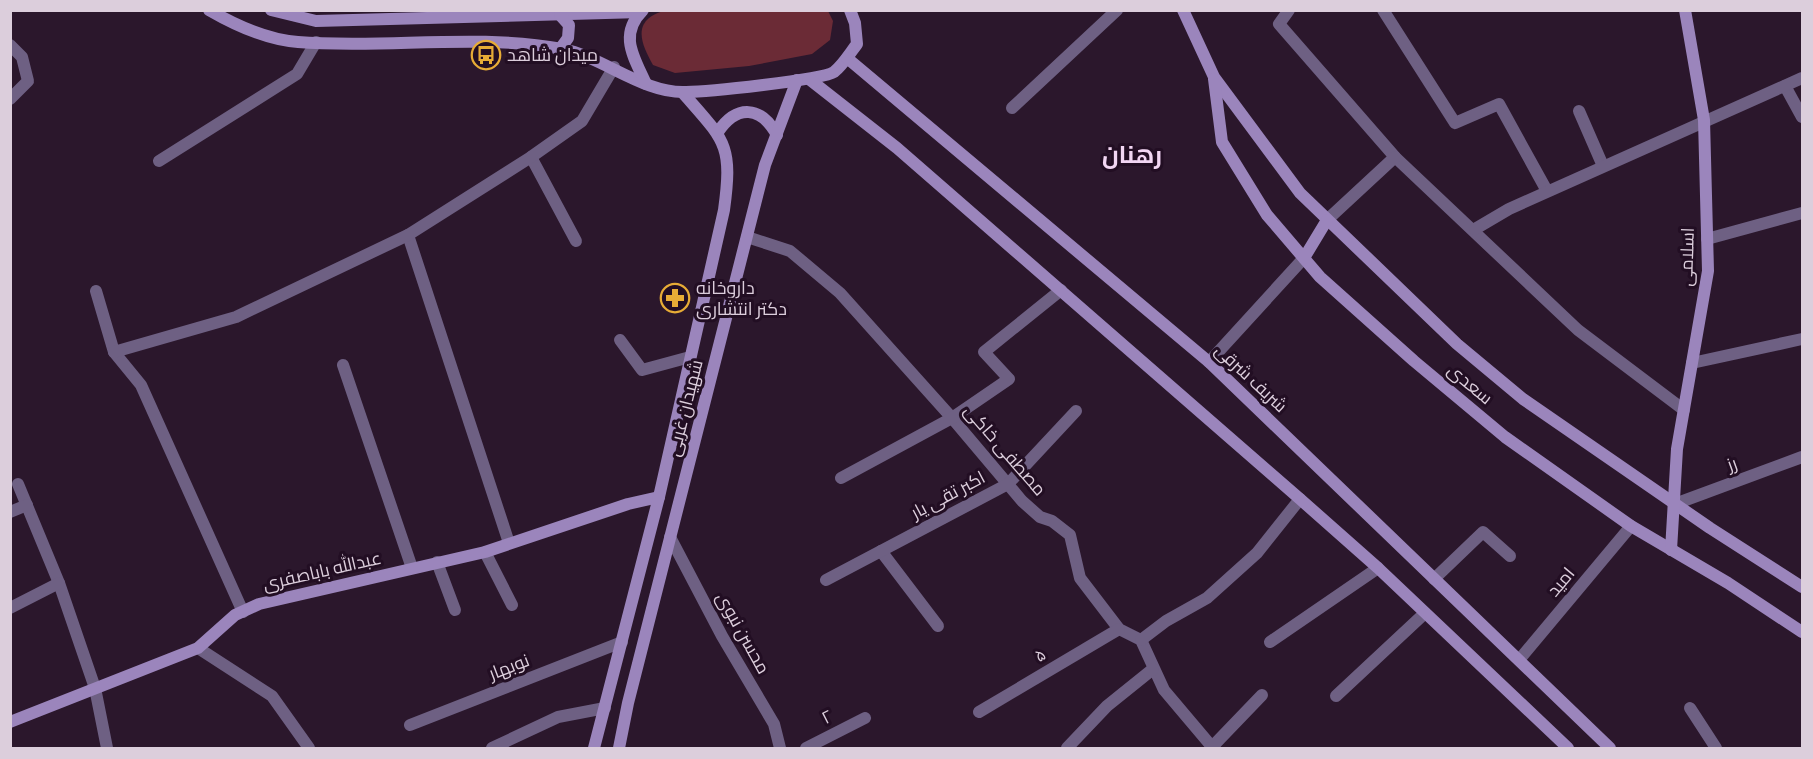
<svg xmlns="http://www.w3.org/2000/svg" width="1813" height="759" viewBox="0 0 1813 759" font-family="Barlow,Cairo,sans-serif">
	<rect width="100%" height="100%" fill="#2b172c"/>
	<path fill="#6b2b36" d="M667,10L828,11L833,21L830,40L812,54L749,66L675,73L653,65C640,42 631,19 667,10Z"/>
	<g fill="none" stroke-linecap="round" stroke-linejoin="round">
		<g stroke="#6e6083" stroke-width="12">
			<path d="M1289,10L1279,24L1395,157L1578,330L1684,410"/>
			<path d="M1383,10L1455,123L1499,104L1547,191"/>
			<path d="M10,45L22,57L28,81L10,99"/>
			<path d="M1785,86L1802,117"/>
			<path d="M1012,108L1117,10"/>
			<path d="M1579,111L1603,166"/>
			<path d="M531,157L576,241"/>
			<path d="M159,161L297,74L316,42"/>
			<path d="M1327,220L1395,157"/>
			<path d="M1475,229L1509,209L1802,78"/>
			<path d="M408,235L509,543"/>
			<path d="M747,237L790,251L840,293L952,418L1022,501L1040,517L1052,521L1070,535L1080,578L1119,629L1141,640L1164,690L1213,748"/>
			<path d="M1707,239L1802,213"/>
			<path d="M96,291L114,352L141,385L243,612"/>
			<path d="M620,340L642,370L690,357"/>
			<path d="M114,352L236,317L408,235L531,157L582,121L614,67"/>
			<path d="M1209,362L1304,258"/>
			<path d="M1692,363L1802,339"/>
			<path d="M343,365L412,568"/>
			<path d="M841,478L952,418L1009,379L984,352L1061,290"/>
			<path d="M18,484L59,583L95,688L107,748"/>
			<path d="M1675,504L1802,457"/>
			<path d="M10,512L27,505"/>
			<path d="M670,537L722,636L774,724L780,748"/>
			<path d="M881,551L938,626"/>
			<path d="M485,552L512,605"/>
			<path d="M437,562L455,610"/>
			<path d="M1434,579L1483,532L1510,556"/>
			<path d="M826,580L1008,484L1076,411"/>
			<path d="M10,608L59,583"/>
			<path d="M1141,640L1166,621L1207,598L1257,553L1300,499"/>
			<path d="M1270,642L1378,568"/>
			<path d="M198,648L272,696L309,748"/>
			<path d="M1519,660L1631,526"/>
			<path d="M1336,696L1425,613"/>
			<path d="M1690,708L1716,748"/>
			<path d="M979,712L1119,629"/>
			<path d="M410,725L622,642"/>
			<path d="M1212,747L1262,695"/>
			<path d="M492,748L558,717L605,708"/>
			<path d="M806,748L865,718"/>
			<path d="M1067,748L1107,706L1153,669"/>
		</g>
		<g stroke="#9b85bc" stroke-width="12">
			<path d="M209,10C235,25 268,40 298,42C386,49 475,33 562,49C603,57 644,94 686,92C706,92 822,80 834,72C843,65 850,53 857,44L855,23L850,10"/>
			<path d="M271,10L316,21L641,12"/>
			<path d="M643,10C618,35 634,57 646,84"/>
			<path d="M1183,10L1214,77L1300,193L1457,344L1523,399L1710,528L1802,587"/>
			<path d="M560,49L568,38L569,25L560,15"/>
			<path d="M847,58L1209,362L1610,748"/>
			<path d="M809,79L897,148L1300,499L1378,568L1568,748"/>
			<path d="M1214,79L1222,142L1267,215L1320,277L1414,361L1505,437L1631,526L1728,583L1802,632"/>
			<path d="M718,132C737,104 761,106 777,135"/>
			<path d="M1304,258L1327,220"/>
			<path d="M1671,550L1677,449L1708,271L1704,120L1685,10"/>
			<path d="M10,722L198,648L235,615L259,604L485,552L628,504L659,497"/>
			<path d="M594,748L659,497L724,210C733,144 725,141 683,93"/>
			<path d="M619,748L628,703L765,165L797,80"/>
		</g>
	</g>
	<defs>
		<g id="bus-ring" transform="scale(1.5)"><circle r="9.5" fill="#220e23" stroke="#e7ac36" stroke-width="1.5"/><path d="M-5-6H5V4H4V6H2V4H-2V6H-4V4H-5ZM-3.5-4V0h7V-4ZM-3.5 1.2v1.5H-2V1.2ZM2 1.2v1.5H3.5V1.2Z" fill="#e7ac36"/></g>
		<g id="pharmacy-ring" transform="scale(1.5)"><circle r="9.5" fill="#220e23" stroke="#e7ac36" stroke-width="1.5"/><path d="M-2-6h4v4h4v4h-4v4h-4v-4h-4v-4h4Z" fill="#e7ac36"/></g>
	</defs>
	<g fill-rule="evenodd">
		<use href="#bus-ring" x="486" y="55"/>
		<use href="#pharmacy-ring" x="675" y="298"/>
	</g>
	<g text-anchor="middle" stroke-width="6" stroke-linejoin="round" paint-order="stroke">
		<g font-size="18" fill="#dccedc" stroke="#220e23" text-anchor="start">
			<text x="507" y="61">میدان شاهد</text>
			<text x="696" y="294">داروخانه<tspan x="696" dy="21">دکتر انتشاری</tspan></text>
		</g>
		<g font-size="18" fill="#dccedc" stroke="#220e23">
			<text transform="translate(1687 257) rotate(-88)" y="6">اسلامی</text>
			<text transform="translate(1251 378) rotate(43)" y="6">شریف شرقی</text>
			<text transform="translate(1470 384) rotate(40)" y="6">سعدی</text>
			<text transform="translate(685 408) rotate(-76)" y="6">شهیدان غربی</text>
			<text transform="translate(1005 450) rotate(49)" y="6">مصطفی خاکی</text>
			<text transform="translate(1732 464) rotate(-20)" y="6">رز</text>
			<text transform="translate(948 495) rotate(-28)" y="6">اکبر تقی یار</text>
			<text transform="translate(322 571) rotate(-13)" y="6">عبدالله باباصفری</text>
			<text transform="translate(1561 582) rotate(-50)" y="6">امید</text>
			<text transform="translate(743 633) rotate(61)" y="6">محسن نبوی</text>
			<text transform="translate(1040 655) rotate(-31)" y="6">۵</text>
			<text transform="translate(509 667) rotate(-21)" y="6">نوبهار</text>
			<text transform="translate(827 717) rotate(-27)" y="6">۲</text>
		</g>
		<g font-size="24" font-weight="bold" fill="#f2d6f3" stroke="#220e23">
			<text x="1132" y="163">رهنان</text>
		</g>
	</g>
	<rect width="1813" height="759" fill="none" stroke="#dccedc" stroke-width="24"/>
</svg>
